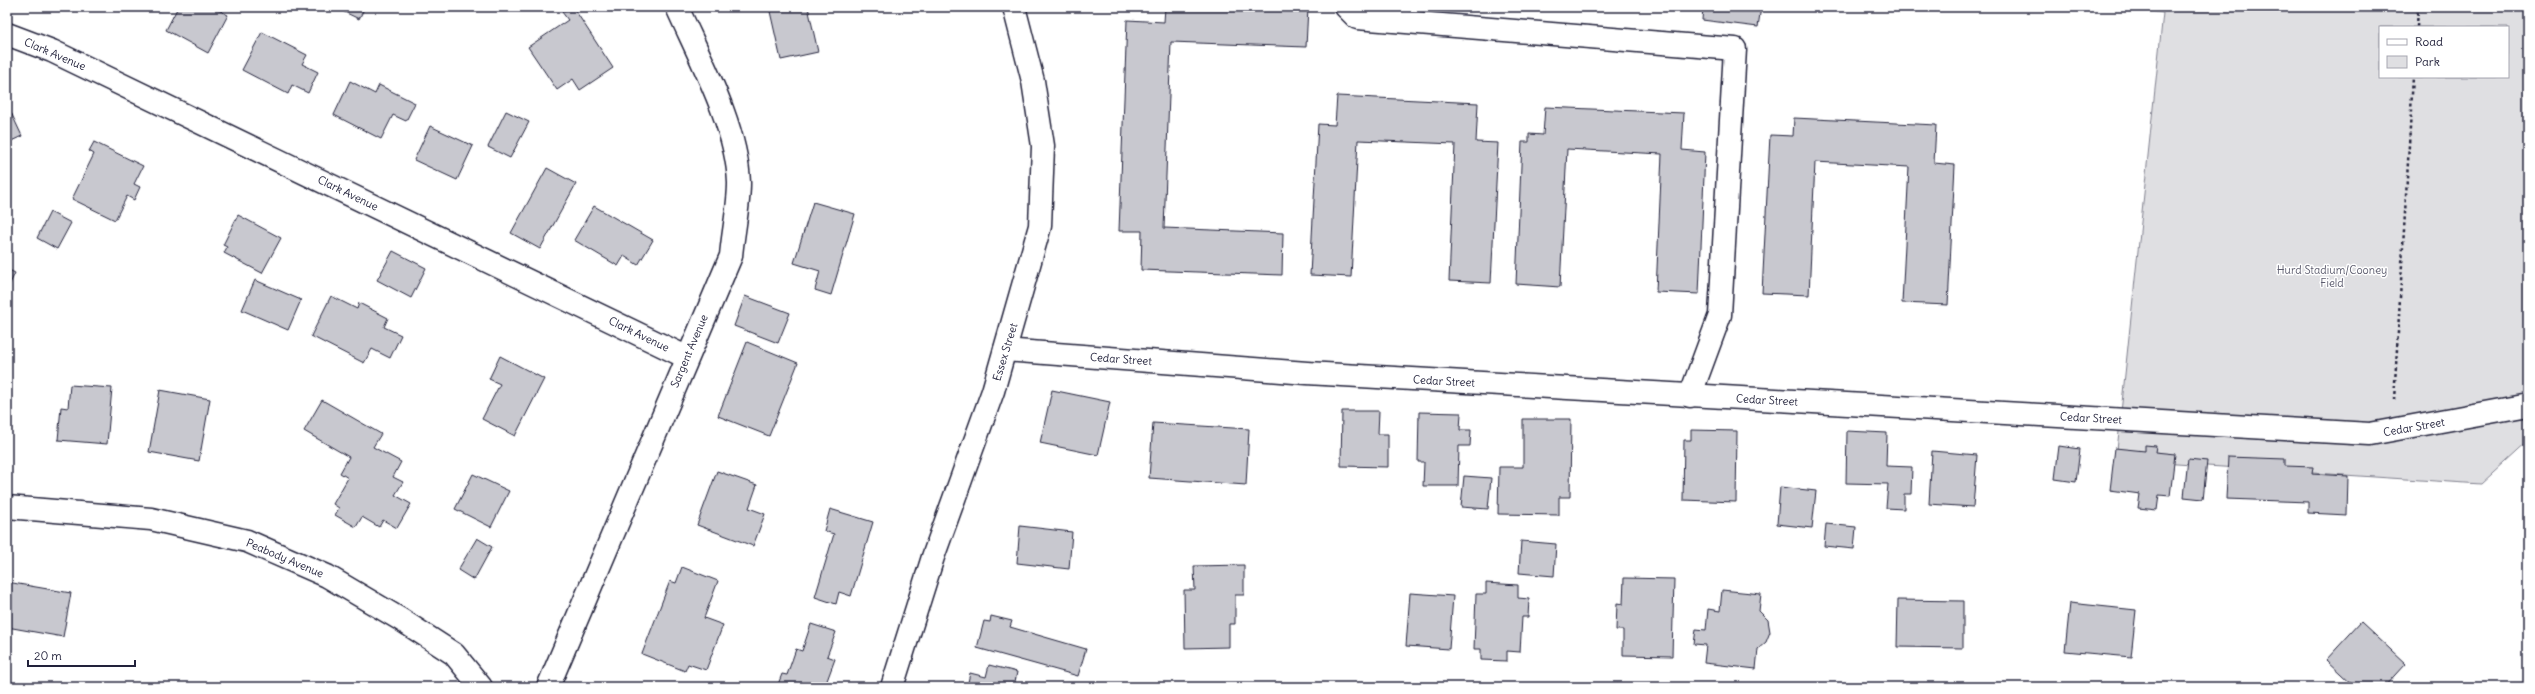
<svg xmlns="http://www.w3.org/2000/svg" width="2535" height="694" viewBox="0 0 2535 694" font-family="Delius,sans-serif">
	<rect width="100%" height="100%" fill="#fff"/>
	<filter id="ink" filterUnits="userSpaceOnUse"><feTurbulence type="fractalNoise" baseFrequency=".025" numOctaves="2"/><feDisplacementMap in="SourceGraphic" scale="8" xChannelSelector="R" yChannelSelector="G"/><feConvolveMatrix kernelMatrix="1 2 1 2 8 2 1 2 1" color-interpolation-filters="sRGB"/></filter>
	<g filter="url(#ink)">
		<path fill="#dfdfe2" stroke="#80808e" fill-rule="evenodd" d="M2126,7H2528V441L2481,484L2116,460L2163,13ZM2380,27H2508V77H2380Z"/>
		<g fill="#c8c8cf" stroke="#22223b">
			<path d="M178,7H213L228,15L208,53L166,30Z"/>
			<path d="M334,7H365L359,19Z"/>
			<path d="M570,7H573L613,68L580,90L573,79L557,90L528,47L568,20L562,12Z"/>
			<path d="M769,7H808L818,52L781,60Z"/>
			<path d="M1165,7H1308L1306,47L1171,42L1164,228L1283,233L1282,275L1141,270L1142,231H1119L1127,20L1164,22Z"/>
			<path d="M1703,7H1761L1758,27L1702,20Z"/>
			<path d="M262,32L307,55L302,64L318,72L308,93L292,85L288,94L242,70Z"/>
			<path d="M350,81L375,94L379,85L415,103L406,121L393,115L381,139L334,115Z"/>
			<path d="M1337,96L1478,103L1476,142L1498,143L1491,283L1449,281L1455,144L1358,140L1351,277L1310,275L1318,124L1335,125Z"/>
			<path d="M7,104L22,136L7,143Z"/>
			<path d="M1545,107L1684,113L1682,150L1705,152L1699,294L1656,292L1662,154L1567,149L1560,287L1516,284L1522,142H1529V134L1543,135Z"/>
			<path d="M506,111L529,122L510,158L488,147Z"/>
			<path d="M1794,118L1936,125L1934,163L1955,165L1948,305L1902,303L1909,167L1815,162L1809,295L1762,293L1770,135L1793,136Z"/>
			<path d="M430,126L473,146L457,180L414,160Z"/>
			<path d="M94,142L143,166L134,184L140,187L134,200L127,196L115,220L72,199L94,154L89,151Z"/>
			<path d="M547,168L576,184L540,249L511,233Z"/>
			<path d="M813,202L855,214L831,295L815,290L820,271L794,263Z"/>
			<path d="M594,206L653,240L638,265L624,256L618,266L574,240Z"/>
			<path d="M50,212L71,223L57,249L37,238Z"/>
			<path d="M238,215L281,238L262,273L224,253L227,247L223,245Z"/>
			<path d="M393,251L426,268L411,298L377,280Z"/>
			<path d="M7,269L15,273L7,290Z"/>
			<path d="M255,280L301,300L288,330L242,310Z"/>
			<path d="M331,296L357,309L359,303L388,318L384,327L401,335L390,358L372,349L364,363L311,336Z"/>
			<path d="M745,296L790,313L778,343L734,326Z"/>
			<path d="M747,342L798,363L769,436L718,416Z"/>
			<path d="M500,356L544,379L515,436L482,419L500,384L489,379Z"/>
			<path d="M70,385L112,388L107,444L58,440L61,407L68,408Z"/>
			<path d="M160,390L210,399L199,461L149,452Z"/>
			<path d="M1052,390L1110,402L1098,455L1040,443Z"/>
			<path d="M322,400L381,434L373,447L401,462L393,477L403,482L395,495L411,504L397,528L383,520L379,527L362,517L356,527L335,515L339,508L333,504L348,478L340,473L349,457L304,431Z"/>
			<path d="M1342,411H1379L1378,434H1388V467L1341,466Z"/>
			<path d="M1419,412L1461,413L1460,430H1471L1470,446H1459L1458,486H1423L1424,462H1418Z"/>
			<path d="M1523,419H1571L1570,497H1559V515L1498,514L1499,467H1523Z"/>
			<path d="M1153,423L1249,429L1246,485L1149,478Z"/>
			<path d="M1691,430L1737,431L1736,502L1683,500L1684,440H1691Z"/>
			<path d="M1847,431L1887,433L1886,466L1912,467L1911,494H1904V509L1886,508L1888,484L1846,483Z"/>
			<path d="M2145,445L2156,446L2155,452L2175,454L2170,496L2159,495L2157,510L2138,508L2140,494L2110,490L2115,448L2145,451Z"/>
			<path d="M2059,446L2080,449L2076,482L2055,479Z"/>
			<path d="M1932,451L1977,455L1973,507L1929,504Z"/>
			<path d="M2228,457L2285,459V466L2313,467L2312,474L2348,476L2347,515L2308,513V502L2226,499Z"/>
			<path d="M2188,459L2207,461L2203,499L2184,497Z"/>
			<path d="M717,471L757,485L749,508L765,514L753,546L697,525Z"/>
			<path d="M473,474L509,491L491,527L455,509Z"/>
			<path d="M1464,476L1491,478L1488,509L1461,507Z"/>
			<path d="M1780,487L1816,491L1812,528L1777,524Z"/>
			<path d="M830,509L873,522L851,596L839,592L836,604L815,597L834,534L824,531Z"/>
			<path d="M1826,524L1856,527L1854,549L1824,546Z"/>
			<path d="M1020,526L1072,532L1069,569L1017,563Z"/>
			<path d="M477,538L492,547L474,580L458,570Z"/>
			<path d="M1521,541L1556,544L1554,576L1519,573Z"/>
			<path d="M1244,565V595H1235V624H1229V647L1185,648L1184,590H1195L1194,566Z"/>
			<path d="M682,567L718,581L704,618L723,625L706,670L688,664L685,671L642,654L670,581L676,583Z"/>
			<path d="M1624,578L1674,579L1672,656L1623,655V630H1616L1617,603L1623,604Z"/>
			<path d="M7,582L71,593L63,637L7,627Z"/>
			<path d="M1486,583L1518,585V598L1529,599L1528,617H1522L1520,652L1507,651V661L1481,660V649H1474L1476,594H1486Z"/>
			<path d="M1722,590L1761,594L1759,611L1768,620L1770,632L1766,642L1758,649L1756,669L1704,663L1706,645L1694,644L1696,629L1706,630L1708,609L1720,611Z"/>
			<path d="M1410,593L1453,596L1449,649L1406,646Z"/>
			<path d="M1898,600L1963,601V648L1897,647Z"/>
			<path d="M2070,603L2136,610L2131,657L2065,651Z"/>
			<path d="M991,616L1012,621L1010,627L1086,649L1078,676L977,648L984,621L990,622Z"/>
			<path d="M2361,622L2406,664L2385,687H2355L2326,660Z"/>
			<path d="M811,624L836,632L827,656L835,659L825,686L777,687L782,674L787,675L796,649L802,651Z"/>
			<path d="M989,665L1017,672L1014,687H967L970,673L986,677Z"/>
		</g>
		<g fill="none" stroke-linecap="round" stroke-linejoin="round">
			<g stroke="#22223b" stroke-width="25">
				<g id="minor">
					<path d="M1346,7L1357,18L1735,49L1720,315L1690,396"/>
					<path d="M7,34L52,51L686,357"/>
					<path d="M1005,350L1307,373L2370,434L2528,405"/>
					<path d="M7,507L151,519L247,541L327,576L400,619L454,654L481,687"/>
					<path d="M548,687L731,256C733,232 739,206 739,183C737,126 700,59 677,7"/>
				</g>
			</g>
			<g stroke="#22223b" stroke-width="25">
				<path id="major" d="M892,687L933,557L993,391L1040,226L1043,146L1033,81L1014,7"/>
			</g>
			<g stroke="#22223b" stroke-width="2.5" stroke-dasharray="3 3" stroke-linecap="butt">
				<path d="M2417,27L2418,7"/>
				<path d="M2394,400L2413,77"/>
			</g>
			<use href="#minor" stroke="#fff" stroke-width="22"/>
			<use href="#major" stroke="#fff" stroke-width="22"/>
		</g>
	</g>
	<g text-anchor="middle" stroke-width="3" stroke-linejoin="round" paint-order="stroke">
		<g font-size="11" fill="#22223b" stroke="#fff">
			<text transform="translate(55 54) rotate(23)" y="4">Clark Avenue</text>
			<text transform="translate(348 193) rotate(26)" y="4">Clark Avenue</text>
			<text transform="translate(639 334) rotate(26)" y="4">Clark Avenue</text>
			<text transform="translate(689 351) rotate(-67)" y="4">Sargent Avenue</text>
			<text transform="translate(1005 352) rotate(-73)" y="4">Essex Street</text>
			<text transform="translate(1121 359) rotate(4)" y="4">Cedar Street</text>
			<text transform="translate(1444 381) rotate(3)" y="4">Cedar Street</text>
			<text transform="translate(1767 400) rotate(3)" y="4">Cedar Street</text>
			<text transform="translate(2091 418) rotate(3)" y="4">Cedar Street</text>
			<text transform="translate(2414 427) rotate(-10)" y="4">Cedar Street</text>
			<text transform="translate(285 558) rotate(23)" y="4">Peabody Avenue</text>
		</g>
		<g font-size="11" fill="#5b5b6d" stroke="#fff">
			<text x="2332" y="274">Hurd Stadium/Cooney<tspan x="2332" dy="13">Field</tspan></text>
		</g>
	</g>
	<rect width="2535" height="694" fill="none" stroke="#fff" stroke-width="24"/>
	<rect x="12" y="12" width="2511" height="670" fill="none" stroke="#22223b" stroke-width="1.5" filter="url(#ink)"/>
	<rect x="2379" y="26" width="130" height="52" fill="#ffffff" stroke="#a7a7b1"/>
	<rect x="2387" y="39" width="20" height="6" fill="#ffffff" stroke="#a7a7b1"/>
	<text x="2415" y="46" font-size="12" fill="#22223b">Road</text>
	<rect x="2387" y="56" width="20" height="12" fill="#dfdfe2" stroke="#a7a7b1"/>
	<text x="2415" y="66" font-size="12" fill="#22223b">Park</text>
	<path d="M28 660v6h107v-6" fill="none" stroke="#22223b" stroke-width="2"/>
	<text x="34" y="660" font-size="12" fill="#22223b" stroke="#ffffff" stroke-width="3" paint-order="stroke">20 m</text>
</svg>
